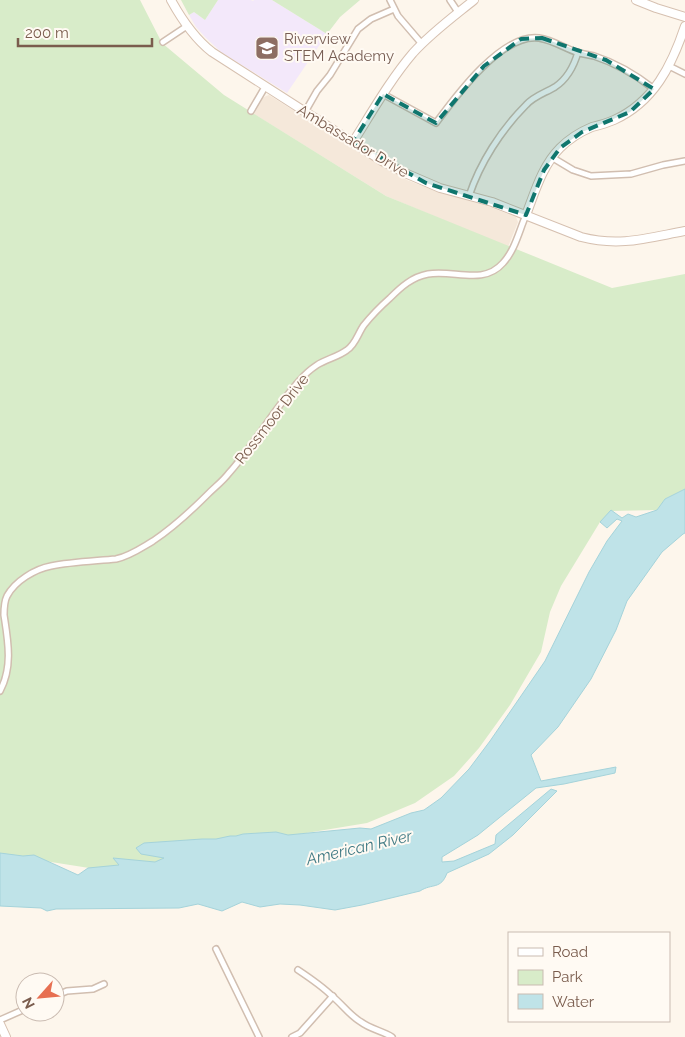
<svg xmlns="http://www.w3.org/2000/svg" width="685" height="1037" viewBox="0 0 685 1037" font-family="Raleway,sans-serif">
	<rect width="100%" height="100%" fill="#fdf6ec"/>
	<path fill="#f5e8da" d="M269,95L380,165L407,180L435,191L490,207L516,217L518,222L508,247L386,196L254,114L263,98L266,96Z"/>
	<path fill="#f3e8fa" d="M218,0H251L253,1L254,0H272L327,34L287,93L221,52L206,38L196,27L189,15L194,12L205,20Z"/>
	<g fill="#d8ecc9">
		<path d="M0,0H140L162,43L224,95L386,196L612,288L685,274V489L665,499L658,510L611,511L600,522L561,586L550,612L541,652L510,705L479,748L454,776L415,803L367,823L270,839L186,863L102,870L0,854Z"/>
		<path d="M181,0H218L205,20L194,12L189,15Z"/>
		<path d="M272,0H360L340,17L327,34Z"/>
	</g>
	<path fill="#bfe3e8" stroke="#a5d3da" d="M685,489V533L683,534L662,552L627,601L616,630L591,679L558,727L531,755L541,781L616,767L615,773L564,784L536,788L478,835L442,857V862L454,861L495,844L496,835L551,789L557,791L513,835L489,854L447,873C441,890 432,883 420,891L362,905L335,910L300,905L280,904L260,907L242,902L222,911L198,904L179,908L56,909L47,911L41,908L0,906V853L23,856L34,855L78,875L88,868L119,865L113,858L155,862L164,858L141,854L136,848L144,843L202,839H216L230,836H236L243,834L276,832L288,835L360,828L371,829L411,813L424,810L441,798L469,769L490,741L545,661L589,572L607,541L622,521L617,519L607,528L600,522L611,510L622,518L628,514L636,517L657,510L665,499Z"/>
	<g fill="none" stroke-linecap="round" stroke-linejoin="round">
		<g stroke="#d1beb0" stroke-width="8">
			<g id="street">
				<path d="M390,0L398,16L422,44"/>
				<path d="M450,0L458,12"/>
				<path d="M163,42L187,26"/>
				<path d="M669,66L685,74"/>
				<path d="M383,94L436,123C456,96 502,33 539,38C553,40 566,49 579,53C584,54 589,55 594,56C616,63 636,75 654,89"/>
				<path d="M251,111L265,87"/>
				<path d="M305,112L317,91L330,75L358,29L371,19L394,9"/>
				<path d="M553,158L573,170L591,176L631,174L663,165L685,161"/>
				<path d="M469,196C480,163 501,130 526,105C534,96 545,93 555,87C567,79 574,66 578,52"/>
				<path d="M0,691C13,667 8,641 4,615C4,608 4,602 7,596C15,581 35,569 51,566C71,562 96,561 116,559C130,556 141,548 153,541C174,527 190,512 208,494C215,487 223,481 229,473C255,444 274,409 300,380C305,374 311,369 317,365C326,359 338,357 347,350C356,344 358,333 364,325C372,315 381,306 390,298C401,287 412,277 428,274C453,269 483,286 503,263C515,250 519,231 526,215"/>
				<path d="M216,949L259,1037"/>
				<path d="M298,970C310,978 322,986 332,996C342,1004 349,1015 361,1022C370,1029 383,1031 392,1037"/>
				<path d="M55,996L67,991L93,989L104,984"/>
				<path d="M0,1020L25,1009"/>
				<path d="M292,1037L300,1033L333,996"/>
			</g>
		</g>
		<g stroke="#d6c0b0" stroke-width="10">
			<g id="secondary">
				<path d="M171,0C182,20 194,38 212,52L382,161L405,173L440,188L492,202L581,237C620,247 647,238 685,231"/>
				<path d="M636,0L656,8L685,17"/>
				<path d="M353,142C372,112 390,80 413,53C431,33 453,17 474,0"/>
				<path d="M526,215C535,192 542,166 560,148C569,139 580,132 592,127C600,125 607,123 614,120C654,102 672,65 685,26"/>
				<path d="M0,1024L6,1037"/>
			</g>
		</g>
		<use href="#street" stroke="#fff" stroke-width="5"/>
		<use href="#secondary" stroke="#fff" stroke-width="8"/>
	</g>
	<path fill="#0f766e" fill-opacity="0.2" stroke="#0f766e" stroke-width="4" stroke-dasharray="10 6" stroke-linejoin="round" d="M542,38L606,60L654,89L630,112L582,132L560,148L544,170L526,215L426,183L353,142L383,94L436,123L484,66L521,39Z"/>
	<defs>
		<g id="school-square" transform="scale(1.25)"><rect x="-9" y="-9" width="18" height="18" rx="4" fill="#8d6e63" stroke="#fffaf3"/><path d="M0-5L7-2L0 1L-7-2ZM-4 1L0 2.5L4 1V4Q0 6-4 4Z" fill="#fff"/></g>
	</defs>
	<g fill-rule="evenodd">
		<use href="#school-square" x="267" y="48"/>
	</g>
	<g text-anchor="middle" stroke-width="4" stroke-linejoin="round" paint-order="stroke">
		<g font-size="15" fill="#785e54" stroke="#fffaf3" text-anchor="start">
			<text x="284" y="44">Riverview<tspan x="284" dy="17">STEM Academy</tspan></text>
		</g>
		<g font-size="15" fill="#7a5c4d" stroke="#fffaf3">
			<text transform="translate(353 141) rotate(31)" y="5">Ambassador Drive</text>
			<text transform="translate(272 419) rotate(-52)" y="5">Rossmoor Drive</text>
		</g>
		<g font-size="16" font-style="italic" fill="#437c86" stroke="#fffaf3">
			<text transform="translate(359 847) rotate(-13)" y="6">American River</text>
		</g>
	</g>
	<rect x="508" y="932" width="162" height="90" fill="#fffaf3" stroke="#cabbb1"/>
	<rect x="518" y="948" width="25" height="8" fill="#ffffff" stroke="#cabbb1"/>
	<text x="552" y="957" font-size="15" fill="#7a5c4d">Road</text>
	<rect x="518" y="970" width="25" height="15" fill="#d8ecc9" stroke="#cabbb1"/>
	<text x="552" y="982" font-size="15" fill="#7a5c4d">Park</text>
	<rect x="518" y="994" width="25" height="15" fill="#bfe3e8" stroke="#cabbb1"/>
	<text x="552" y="1007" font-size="15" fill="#7a5c4d">Water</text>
	<g transform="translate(40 997) rotate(243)"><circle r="24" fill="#fffaf3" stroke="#cabbb1"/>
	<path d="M0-4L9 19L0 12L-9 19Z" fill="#e76f51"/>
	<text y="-8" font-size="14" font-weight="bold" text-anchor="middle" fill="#7a5c4d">N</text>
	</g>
	<path d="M18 38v8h134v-8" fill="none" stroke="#7a5c4d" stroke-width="2.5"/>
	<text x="25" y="38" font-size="15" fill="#7a5c4d" stroke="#fffaf3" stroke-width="4" paint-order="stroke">200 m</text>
</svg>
